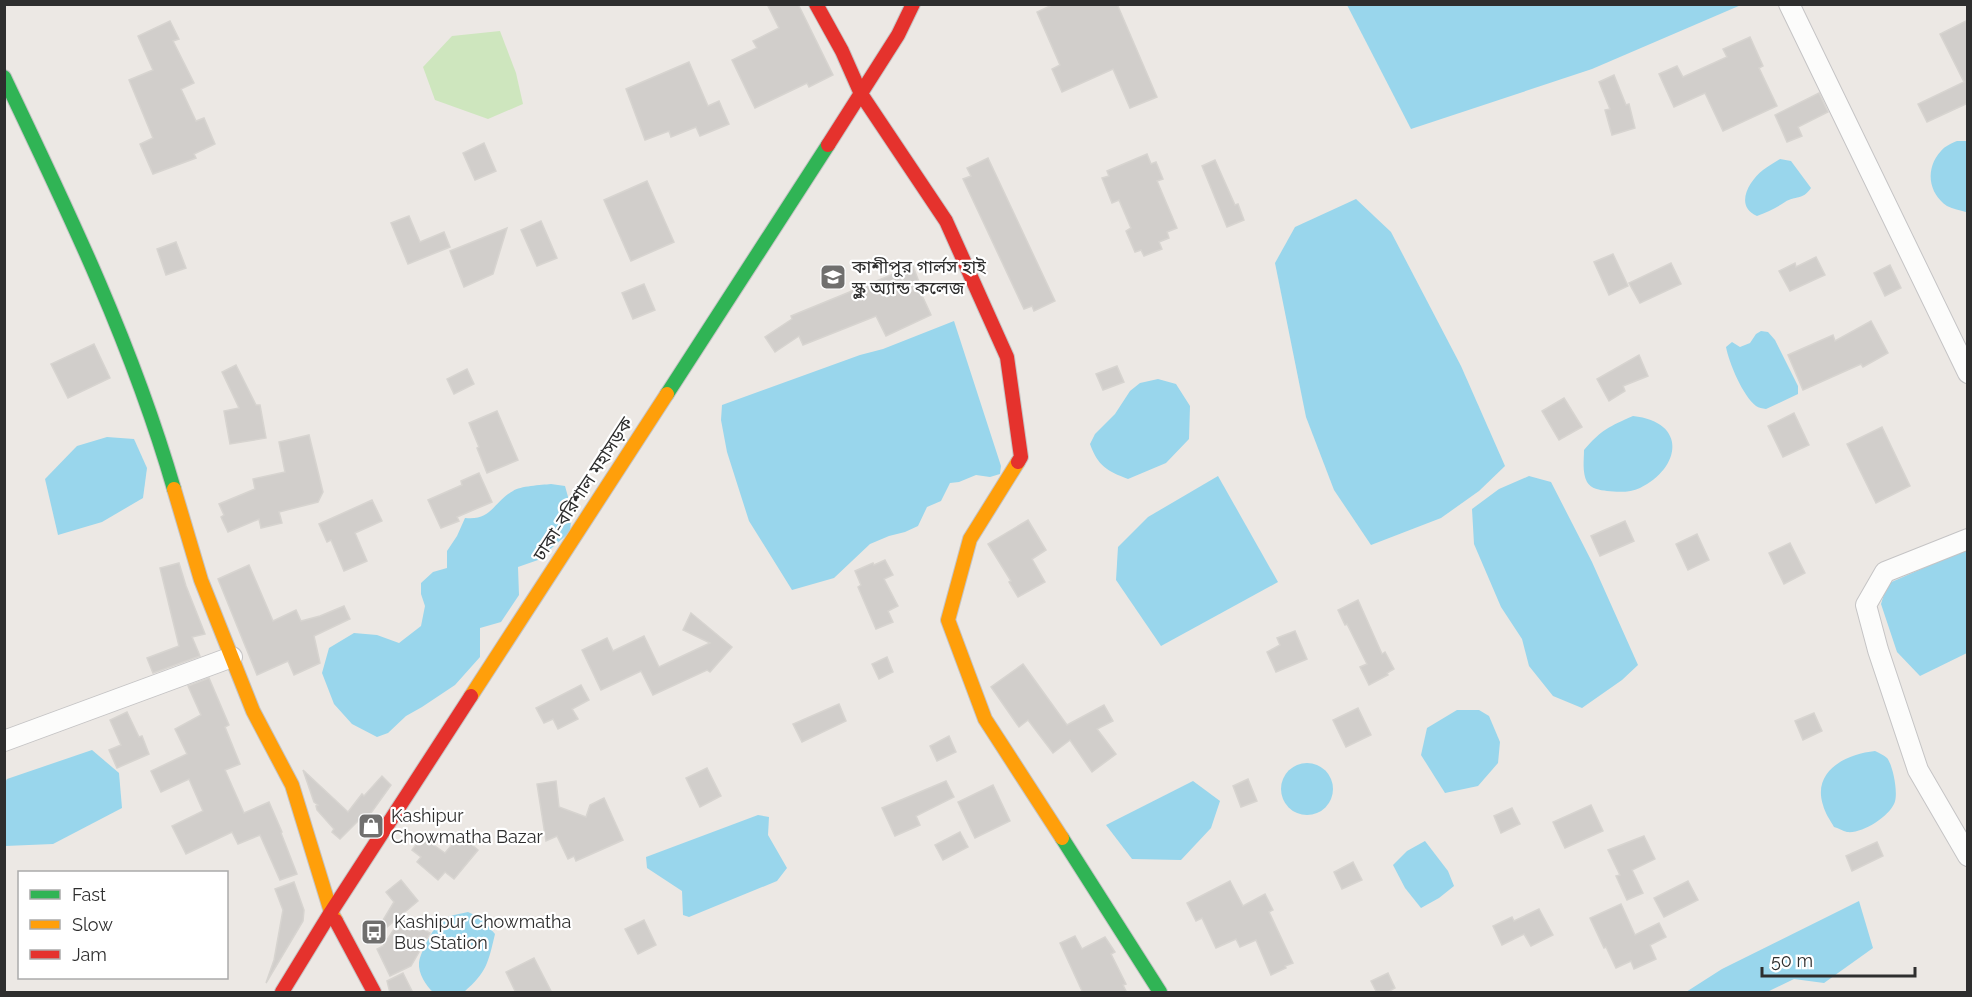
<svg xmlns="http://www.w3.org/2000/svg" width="1972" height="997" viewBox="0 0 1972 997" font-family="Raleway,'Noto Sans Bengali',sans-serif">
	<rect width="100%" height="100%" fill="#ece8e4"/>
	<path fill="#cee6be" d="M500,31L516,73L523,104L488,119L435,100L423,67L452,36Z"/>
	<g fill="#99d6ec">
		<path d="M1347,5H1741L1592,69L1411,129Z"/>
		<path d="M1957,141H1967L1968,211L1966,212C1960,210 1953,209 1947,206C1928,193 1925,168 1941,151C1945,146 1952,143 1957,141Z"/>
		<path d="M1780,159L1791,161L1811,188C1802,201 1796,195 1785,202C1776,208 1768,212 1757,216C1734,206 1749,181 1763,170C1768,166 1774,163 1780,159Z"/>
		<path d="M1356,199L1391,232L1461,366L1505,466L1479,491L1441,518L1371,545L1334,490L1306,417L1275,263L1295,227Z"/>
		<path d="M954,321L1001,466L1000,474L990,477L976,475L959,482L950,483L941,501L927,507L918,526L905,532L889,536L870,544L834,578L792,590L749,521L727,452L721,420L722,405L860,355L883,349Z"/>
		<path d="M1761,331L1768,332L1775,340L1798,386V394L1766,409C1762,408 1759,408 1756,406C1743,396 1729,363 1726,347L1732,342L1740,347L1750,343L1756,334Z"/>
		<path d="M1158,379L1176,384L1190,406L1189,439L1166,463L1128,479C1107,471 1098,466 1090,444L1095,434L1115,414L1130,391L1140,383Z"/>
		<path d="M1633,416C1688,422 1681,468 1640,488C1630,493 1617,492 1607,491C1600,490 1591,489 1587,482C1582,472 1584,460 1584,450C1601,430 1610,426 1633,416Z"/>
		<path d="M107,437L134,439L147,468L143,498L102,522L58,535L45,479L77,446Z"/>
		<path d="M1218,476L1278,582L1161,646L1116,580L1118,547L1148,517Z"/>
		<path d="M1529,476L1551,482L1592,562L1638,665L1622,680L1582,708L1553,696L1529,666L1522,639L1501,607L1474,544L1472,509L1499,489Z"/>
		<path d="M551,484L565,486L572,511L570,532L538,560L518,567L519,595L501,622L480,628V657L455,685L422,707L406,716L388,733L377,737L352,724L334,704L322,673L329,648L354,633L377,635L399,643L421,626L425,606L421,594V583L433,572L447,568V551L457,536L465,518C492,521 493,502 513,491C520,486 541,485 551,484Z"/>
		<path d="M1967,549V653L1920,676L1897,652L1881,604L1887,584Z"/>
		<path d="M1457,710H1479L1489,716L1500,742L1498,763L1478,786L1445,793L1421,755L1427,728Z"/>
		<path d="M92,750L119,773L122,808L53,844L5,846L4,784L7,779Z"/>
		<path d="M1875,751C1879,753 1884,755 1887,758C1893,765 1899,795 1894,804C1888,817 1862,834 1847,832C1843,831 1838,828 1834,827C1830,820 1825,813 1823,805C1812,771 1846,754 1875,751Z"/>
		<circle cx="1307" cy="789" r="26"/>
		<path d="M1193,781L1220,801L1211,828L1181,860L1132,859L1106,825Z"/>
		<path d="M758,815L769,817L768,835L787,868L777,881L689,917L683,915L682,891L647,868L646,857Z"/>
		<path d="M1425,841L1448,871L1454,886L1439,898L1421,908L1405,888L1393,865L1407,851Z"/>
		<path d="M1859,901L1873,948L1824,983L1794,979L1767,992H1686L1722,969Z"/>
		<path d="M468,912L481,918L495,934C488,963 487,972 464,992H433C426,986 418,973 419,963C420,953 433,928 441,921C449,915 459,914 468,912Z"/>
	</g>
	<g fill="#d1cecb" stroke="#d7d4d0" stroke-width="1.5">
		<path d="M767,4H798L833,75L809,87L807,83L755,108L732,60L757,48L753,41L779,28Z"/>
		<path d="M1054,4H1117L1157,97L1130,108L1113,69L1062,92L1052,69L1060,65L1037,12Z"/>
		<path d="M1968,20V103L1927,122L1918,104L1964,82L1940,34Z"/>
		<path d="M170,21L179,39L173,41L194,83L181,89L196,121L204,118L215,144L194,154L196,158L153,174L140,144L153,138L129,80L153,70L138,36Z"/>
		<path d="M1750,37L1763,66L1759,68L1777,106L1723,131L1705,93L1674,107L1659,74L1677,66L1683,77L1727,57L1723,49Z"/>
		<path d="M689,62L708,106L719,101L729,124L700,136L696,127L671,137L669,131L645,140L626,89Z"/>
		<path d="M1614,75L1626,105L1629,104L1635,128L1612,135L1605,110L1610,109L1599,82Z"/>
		<path d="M1819,93L1828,112L1798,127L1802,136L1787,142L1775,115Z"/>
		<path d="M484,143L496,171L475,180L463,153Z"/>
		<path d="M1147,154L1151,164L1156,162L1163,179L1157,181L1177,228L1167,232L1169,238L1159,242L1162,249L1144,256L1141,250L1135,252L1126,231L1131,228L1119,200L1112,203L1102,178L1109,176L1107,171Z"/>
		<path d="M988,158L1055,301L1034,311L1032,306L1024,309L963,179L971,176L967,168Z"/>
		<path d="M1215,160L1235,205L1238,204L1244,220L1227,227L1202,166Z"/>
		<path d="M647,181L674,242L631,261L604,200Z"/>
		<path d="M409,216L420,242L444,232L450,247L408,264L391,223Z"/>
		<path d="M541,221L557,258L537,266L521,230Z"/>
		<path d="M507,228L493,274L464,287L450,251Z"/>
		<path d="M176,242L186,268L166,275L157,249Z"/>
		<path d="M1613,254L1628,286L1609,295L1594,262Z"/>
		<path d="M1816,257L1825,275L1790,291L1779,271L1795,263L1796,267Z"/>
		<path d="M1671,263L1681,284L1640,303L1629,283Z"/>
		<path d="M1890,265L1901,288L1885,296L1874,273Z"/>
		<path d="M913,266L922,290L920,291L931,315L886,336L876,316L803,345L799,336L775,352L765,337L792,319L791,316Z"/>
		<path d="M644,284L655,310L633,319L622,293Z"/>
		<path d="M1871,321L1888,353L1863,367L1861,364L1803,390L1788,355L1833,335L1835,341Z"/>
		<path d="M94,344L110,378L68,398L51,364Z"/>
		<path d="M1639,355L1648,376L1623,386L1625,391L1609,401L1597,379Z"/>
		<path d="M236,365L256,405H260L266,438L230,444L224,411L239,408L222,372Z"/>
		<path d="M1117,366L1124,382L1103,390L1096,374Z"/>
		<path d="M467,369L474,384L454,394L447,379Z"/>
		<path d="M1564,398L1582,427L1559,440L1542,411Z"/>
		<path d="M497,411L518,460L487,473L477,448L479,447L469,423Z"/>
		<path d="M1794,413L1809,445L1783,457L1768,426Z"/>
		<path d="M1882,427L1910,486L1876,503L1847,444Z"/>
		<path d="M309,435L323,492L318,502L279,512L282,523L261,528L259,519L228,532L221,517L224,515L219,504L255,489L253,479L285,472L279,442Z"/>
		<path d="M479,473L492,502L457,517L459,521L441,528L428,500L462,485L461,481Z"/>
		<path d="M372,500L382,521L355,533L367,561L344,571L331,540L327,542L319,524Z"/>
		<path d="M1028,520L1046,550L1032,559L1045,582L1018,597L1009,582L1011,581L988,544Z"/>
		<path d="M1625,521L1634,541L1600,556L1591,536Z"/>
		<path d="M1697,534L1709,560L1688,570L1676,544Z"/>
		<path d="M1790,543L1805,573L1784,584L1769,553Z"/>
		<path d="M885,560L893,575L884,579L898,606L888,611L893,622L876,629L858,587L861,585L855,571L873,563L874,565Z"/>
		<path d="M179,563L186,586L205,634L192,637L200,656L153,673L147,658L179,646L160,568Z"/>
		<path d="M249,565L273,621L296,610L301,621L320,616L344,606L350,619L314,636L320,663L294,675L288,661L257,675L218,579Z"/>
		<path d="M1358,600L1382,654L1385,652L1394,669L1387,673L1388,675L1369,685L1360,667L1367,664L1347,624L1345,625L1338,610Z"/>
		<path d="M691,613L732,647L710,672L707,670L653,695L641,671L601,690L582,650L607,638L613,651L644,636L659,667L710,643L683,630Z"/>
		<path d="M1295,631L1307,659L1276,672L1267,652L1280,645L1277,638Z"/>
		<path d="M887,657L893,672L879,679L872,664Z"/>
		<path d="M1023,664L1067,725L1104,705L1113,721L1097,729L1116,754L1092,772L1070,740L1053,753L1028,720L1019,727L991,687Z"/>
		<path d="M209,678L229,725L225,727L240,764L225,770L244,813L269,802L282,832L281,833L297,874L280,880L260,835L238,844L232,832L186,854L172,826L203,811L189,779L161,792L151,771L187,754L175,729L201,715L188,686Z"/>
		<path d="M581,685L589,700L572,709L578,719L558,729L553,719L544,723L536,708Z"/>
		<path d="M839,704L846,721L802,742L793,724Z"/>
		<path d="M1358,708L1371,735L1346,747L1333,720Z"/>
		<path d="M127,712L139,737L142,736L149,754L117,768L109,750L121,745L110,720Z"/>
		<path d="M1814,713L1822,731L1803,740L1795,721Z"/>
		<path d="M949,736L956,752L937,761L930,746Z"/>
		<path d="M707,768L721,796L700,807L686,778Z"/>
		<path d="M303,770L348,812L362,794L364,796L382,776L391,785L366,820L362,817L340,839L332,832L334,829L317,810L316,806L318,805L314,802Z"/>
		<path d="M1248,779L1257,801L1241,807L1233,786Z"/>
		<path d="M556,781L559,807L586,817L590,805L604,798L623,840L576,861L574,856L568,859L557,836L546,841L537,784Z"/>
		<path d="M946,781L954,797L916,816L920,825L895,836L882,808Z"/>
		<path d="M993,785L1010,821L975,838L958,802Z"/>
		<path d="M1591,805L1603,831L1565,848L1553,822Z"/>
		<path d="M1512,808L1520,824L1501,833L1494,816Z"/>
		<path d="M960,832L968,847L943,860L935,845Z"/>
		<path d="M460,835L478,850L454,879L445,872L438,880L417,862L421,857L412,850L422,837L445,853Z"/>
		<path d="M1644,836L1655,859L1632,870L1643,893L1627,900L1616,876L1620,875L1608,850Z"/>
		<path d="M1877,842L1883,856L1852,871L1846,856Z"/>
		<path d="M1353,862L1362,880L1342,889L1334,872Z"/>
		<path d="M401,880L418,901L375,937L374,935L394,902L386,892Z"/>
		<path d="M1230,881L1243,906L1265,894L1273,910L1269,912L1293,963L1285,966L1286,968L1271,975L1256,940L1240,947L1236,939L1216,948L1202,918L1196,921L1187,903Z"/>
		<path d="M1688,881L1698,900L1664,917L1654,898Z"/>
		<path d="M294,882L304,910L303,921L266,983L274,960L283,910L275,889Z"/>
		<path d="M1621,904L1635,935L1659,923L1666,937L1650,945L1656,959L1634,969L1631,961L1616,968L1606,947L1604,948L1590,918Z"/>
		<path d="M1539,909L1553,935L1531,946L1524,934L1502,945L1493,926L1512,917L1514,921Z"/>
		<path d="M402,917L430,933L411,966L390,976L377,949L383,946Z"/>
		<path d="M644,920L656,945L638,954L625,929Z"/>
		<path d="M1075,936L1082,949L1105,937L1115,952L1111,954L1126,984L1123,985L1127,993H1083L1060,943Z"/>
		<path d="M534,958L552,993H516L506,972Z"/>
		<path d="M403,973L413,993H390L387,981Z"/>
		<path d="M1388,973L1395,988L1386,993H1377L1371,981Z"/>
	</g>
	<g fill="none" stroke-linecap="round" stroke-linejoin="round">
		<g stroke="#c5c4c5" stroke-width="22">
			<g id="street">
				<path d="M1789,4L1968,373"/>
				<path d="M1968,539L1885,572L1866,605L1878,650L1918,770L1968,856"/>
				<path d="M4,741L232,657"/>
			</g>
		</g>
		<g stroke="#c5c4c5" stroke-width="16">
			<g id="fast">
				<path d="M4,77C69,213 132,344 174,489"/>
				<path d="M667,394L828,145"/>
				<path d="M1062,838L1160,992"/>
			</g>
		</g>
		<g stroke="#c5c4c5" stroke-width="16">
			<g id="slow">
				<path d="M1018,462L970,539L948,620L985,719L1062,838"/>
				<path d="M174,489L201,580L253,711L292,785L331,912L336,921"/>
				<path d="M471,696L667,394"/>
			</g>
		</g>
		<g stroke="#c5c4c5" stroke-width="16">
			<g id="jam">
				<path d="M816,4L842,51L861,94L946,221L1007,357L1021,457L1018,462"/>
				<path d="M828,145L898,35L913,4"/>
				<path d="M336,921L374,992"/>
				<path d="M282,992L331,912L471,696"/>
			</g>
		</g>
		<use href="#street" stroke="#fcfcfb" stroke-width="20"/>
		<use href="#fast" stroke="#30b455" stroke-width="14"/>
		<use href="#slow" stroke="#ff9f0a" stroke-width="14"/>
		<use href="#jam" stroke="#e5322d" stroke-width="14"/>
	</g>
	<defs>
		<g id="school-square" transform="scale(1.35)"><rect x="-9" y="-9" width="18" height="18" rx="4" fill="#706f6e" stroke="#fff"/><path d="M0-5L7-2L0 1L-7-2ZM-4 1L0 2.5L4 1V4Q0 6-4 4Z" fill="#fff"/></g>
		<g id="shop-square" transform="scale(1.35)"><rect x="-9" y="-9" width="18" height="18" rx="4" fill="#706f6e" stroke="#fff"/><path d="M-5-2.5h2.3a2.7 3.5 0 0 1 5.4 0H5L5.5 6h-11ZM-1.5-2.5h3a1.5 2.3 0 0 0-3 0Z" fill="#fff"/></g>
		<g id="bus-square" transform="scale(1.35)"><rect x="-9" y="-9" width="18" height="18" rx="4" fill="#706f6e" stroke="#fff"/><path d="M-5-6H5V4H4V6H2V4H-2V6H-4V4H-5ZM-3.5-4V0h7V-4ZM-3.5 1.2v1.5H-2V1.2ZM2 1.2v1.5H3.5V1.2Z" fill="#fff"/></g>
	</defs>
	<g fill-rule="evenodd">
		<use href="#school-square" x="833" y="277"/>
		<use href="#shop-square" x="371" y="826"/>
		<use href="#bus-square" x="374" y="932"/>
	</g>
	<g text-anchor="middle" stroke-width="4.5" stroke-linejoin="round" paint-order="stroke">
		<g font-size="18" fill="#2e2e2e" stroke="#fff" text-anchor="start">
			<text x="852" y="273">কাশীপুর গার্লস হাই<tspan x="852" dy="21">স্কুল অ্যান্ড কলেজ</tspan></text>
			<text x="391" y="822">Kashipur<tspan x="391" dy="21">Chowmatha Bazar</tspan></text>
			<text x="394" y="928">Kashipur Chowmatha<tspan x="394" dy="21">Bus Station</tspan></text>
		</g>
		<g font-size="18" fill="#2e2e2e" stroke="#fff">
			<text transform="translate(583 489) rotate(-57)" y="6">ঢাকা-বরিশাল মহাসড়ক</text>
		</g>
	</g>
	<rect width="1972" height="997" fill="none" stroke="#2e2e2e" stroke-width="12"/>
	<rect x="18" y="871" width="210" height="108" fill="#ffffff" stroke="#ababab" stroke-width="1.5"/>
	<rect x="30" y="890" width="30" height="9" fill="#30b455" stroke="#ababab" stroke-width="1.5"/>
	<text x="72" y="901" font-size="18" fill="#2e2e2e">Fast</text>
	<rect x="30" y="920" width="30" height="9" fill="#ff9f0a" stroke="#ababab" stroke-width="1.5"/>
	<text x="72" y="931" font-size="18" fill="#2e2e2e">Slow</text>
	<rect x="30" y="950" width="30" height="9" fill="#e5322d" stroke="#ababab" stroke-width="1.5"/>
	<text x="72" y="961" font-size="18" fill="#2e2e2e">Jam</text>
	<path d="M1762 967v9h153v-9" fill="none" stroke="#2e2e2e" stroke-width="3"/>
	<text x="1771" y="967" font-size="18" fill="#2e2e2e" stroke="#ffffff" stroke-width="4.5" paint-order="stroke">50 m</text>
</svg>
